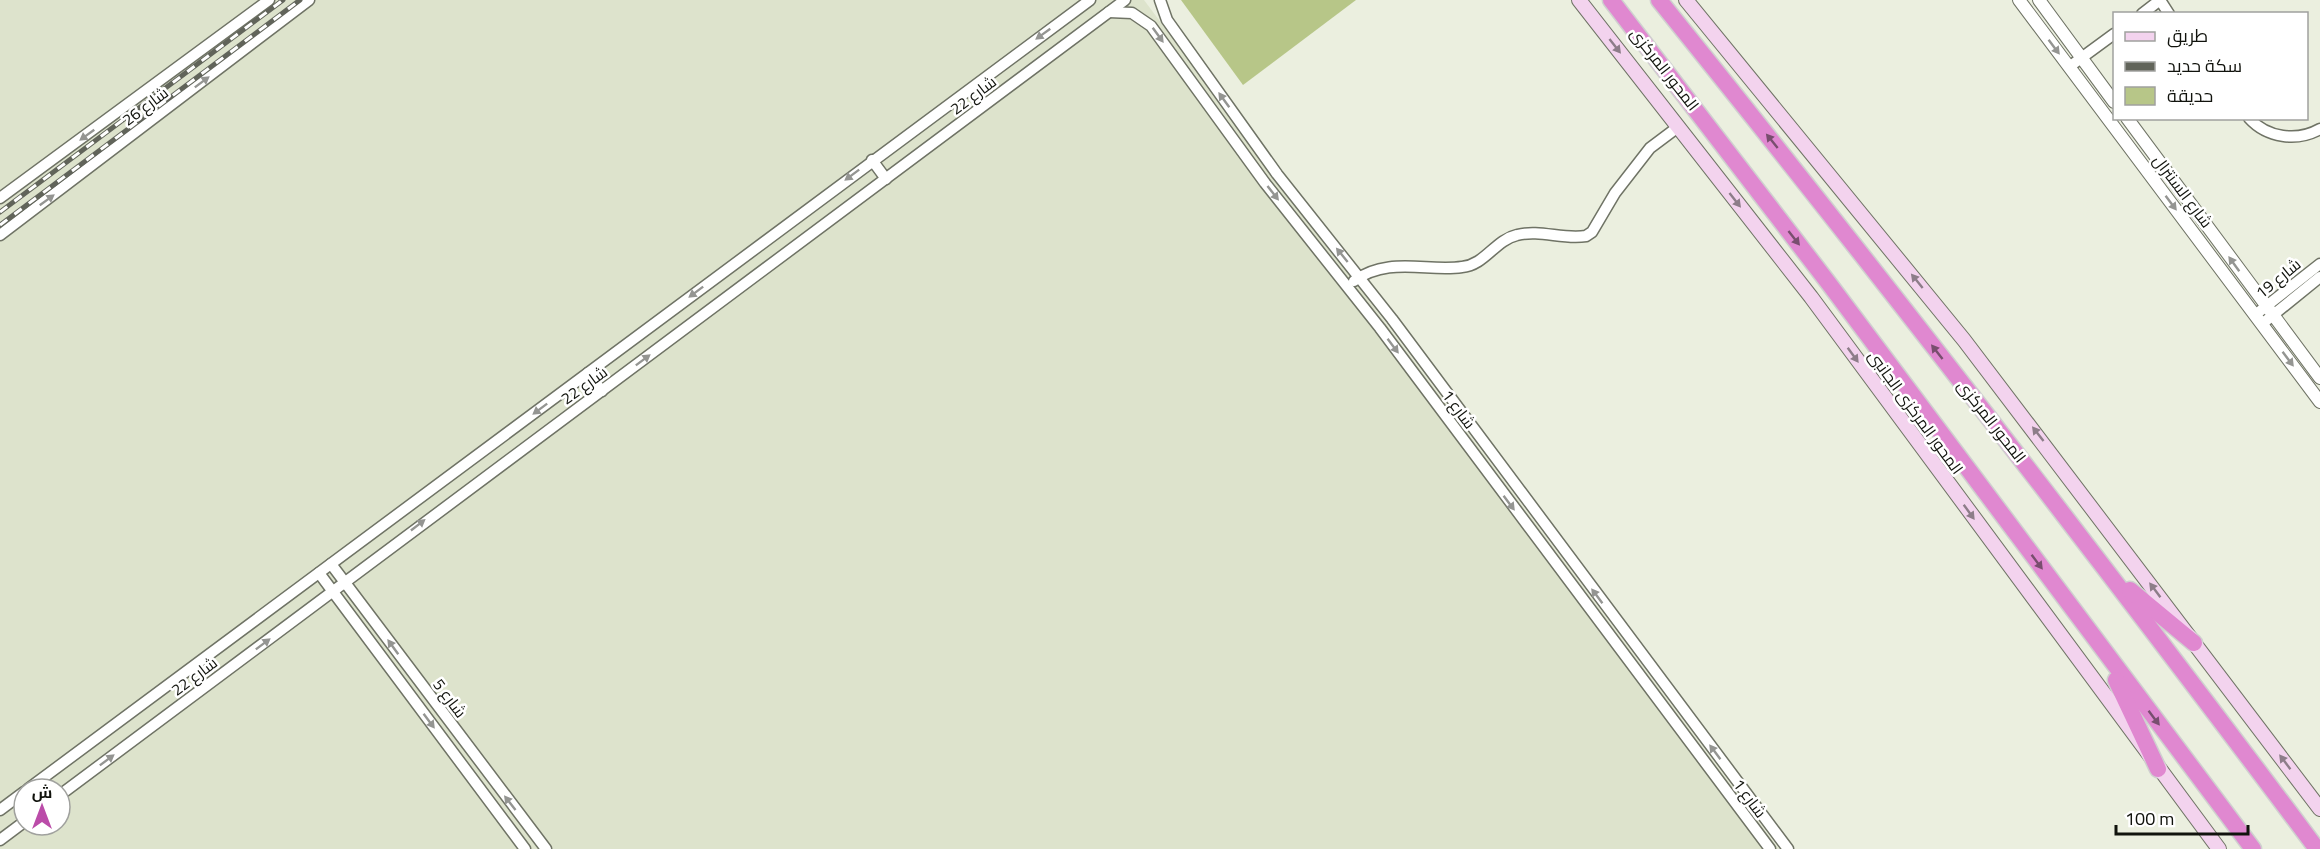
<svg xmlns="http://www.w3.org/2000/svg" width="2320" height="849" viewBox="0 0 2320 849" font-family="Georgia,Cairo,serif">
	<rect width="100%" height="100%" fill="#ebefdf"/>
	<path fill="#dde3cc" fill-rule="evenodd" d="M0,0H1144L1779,849H0ZM24,789H60V825H24Z"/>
	<path fill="#b7c688" d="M1181,0H1356L1243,85Z"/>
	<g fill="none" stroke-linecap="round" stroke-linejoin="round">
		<g stroke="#6f7365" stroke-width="13">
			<g id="minor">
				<path d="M1160,0L1167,20L1277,174L1392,319L1788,849"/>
				<path d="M2160,0L2169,14"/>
				<path d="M1109,12L1132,13L1151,26L1265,183L1380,328L1770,849"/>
				<path d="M2142,14L2160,0"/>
				<path d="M2069,67L2114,34"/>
				<path d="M2249,118C2267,138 2297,142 2320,129"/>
				<path d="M872,160L886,179"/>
				<path d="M0,198L269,0"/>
				<path d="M0,235L309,0"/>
				<path d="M1354,281C1388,256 1427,272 1462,267C1485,265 1495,240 1517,235C1540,229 1563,240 1586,236L1592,232L1615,193L1650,148L1678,127"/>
				<path d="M2255,315L2320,264"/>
				<path d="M2262,324L2320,277"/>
				<path d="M588,373L602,391"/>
				<path d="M331,564L546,849"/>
				<path d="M319,573L525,849"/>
				<path d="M28,789L1090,0"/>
				<path d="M60,795L1125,0"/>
				<path d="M0,810L24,792"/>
				<path d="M0,840L24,822"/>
			</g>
		</g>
		<g stroke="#6f7365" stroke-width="14">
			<g id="tertiary">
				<path d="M2019,0L2320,402"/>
				<path d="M2039,0L2114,102"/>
				<path d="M2127,118L2320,378"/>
			</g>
		</g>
		<g stroke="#6f7365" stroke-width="16">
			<g id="secondary">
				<path d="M1579,0L1811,297L2219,849"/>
				<path d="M1686,0L1964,340L2320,809"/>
			</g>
		</g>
		<g stroke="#cfd0cf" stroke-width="19">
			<g id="trunk">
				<path d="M1611,0L1830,285L2253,849"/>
				<path d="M1659,0C1884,279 2102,562 2317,849"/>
				<path d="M2130,590L2194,643"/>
				<path d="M2116,680L2158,769"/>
			</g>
		</g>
		<use href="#minor" stroke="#fff" stroke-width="10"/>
		<use href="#tertiary" stroke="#fff" stroke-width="12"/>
		<use href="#secondary" stroke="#f3d3ee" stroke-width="14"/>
		<use href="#trunk" stroke="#e088d0" stroke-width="16"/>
		<g stroke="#61645a" stroke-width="5">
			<g id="rail">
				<path d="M0,212L283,0"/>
				<path d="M0,225L300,0"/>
			</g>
		</g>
		<use href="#rail" stroke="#fff" stroke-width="3" stroke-dasharray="9" stroke-linecap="butt"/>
	</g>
	<defs><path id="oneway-solid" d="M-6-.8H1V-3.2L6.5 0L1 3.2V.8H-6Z" transform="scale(1.5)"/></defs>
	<g fill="#949592">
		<use href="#oneway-solid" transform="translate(1043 34) rotate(144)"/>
		<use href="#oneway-solid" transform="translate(1158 35) rotate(54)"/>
		<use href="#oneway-solid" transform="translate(2054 47) rotate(53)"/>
		<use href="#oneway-solid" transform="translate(202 82) rotate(-37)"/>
		<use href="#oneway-solid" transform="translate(1224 100) rotate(-126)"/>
		<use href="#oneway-solid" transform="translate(87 135) rotate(144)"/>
		<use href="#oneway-solid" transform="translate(852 175) rotate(143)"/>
		<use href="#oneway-solid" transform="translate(1273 193) rotate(52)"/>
		<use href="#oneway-solid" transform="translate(47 200) rotate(-36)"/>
		<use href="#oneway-solid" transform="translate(2171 203) rotate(53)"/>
		<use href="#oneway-solid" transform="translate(1342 255) rotate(-129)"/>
		<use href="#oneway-solid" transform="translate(2234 264) rotate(-126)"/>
		<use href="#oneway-solid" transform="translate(696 292) rotate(143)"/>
		<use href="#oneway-solid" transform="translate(1393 346) rotate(53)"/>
		<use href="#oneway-solid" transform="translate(2288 359) rotate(53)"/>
		<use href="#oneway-solid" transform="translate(643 360) rotate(-37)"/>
		<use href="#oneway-solid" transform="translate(540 409) rotate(143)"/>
		<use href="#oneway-solid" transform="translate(1509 503) rotate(53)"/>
		<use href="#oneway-solid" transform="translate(418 525) rotate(-38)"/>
		<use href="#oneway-solid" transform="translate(1597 596) rotate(-127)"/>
		<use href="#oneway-solid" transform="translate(263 644) rotate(-37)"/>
		<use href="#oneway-solid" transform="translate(393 647) rotate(-126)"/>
		<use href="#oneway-solid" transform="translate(429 721) rotate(53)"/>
		<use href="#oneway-solid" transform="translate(1715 752) rotate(-127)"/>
		<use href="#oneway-solid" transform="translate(107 760) rotate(-37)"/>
		<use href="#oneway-solid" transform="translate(510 803) rotate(-128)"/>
	</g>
	<g fill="#8d7d89">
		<use href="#oneway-solid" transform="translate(1615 46) rotate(52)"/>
		<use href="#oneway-solid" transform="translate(1735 200) rotate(52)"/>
		<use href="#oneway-solid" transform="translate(1917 281) rotate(-129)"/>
		<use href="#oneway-solid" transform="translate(1853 355) rotate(54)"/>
		<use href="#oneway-solid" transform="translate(2038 434) rotate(-128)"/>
		<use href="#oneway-solid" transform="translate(1969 512) rotate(54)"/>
		<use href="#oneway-solid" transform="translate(2155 590) rotate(-127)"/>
		<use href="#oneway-solid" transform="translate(2285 762) rotate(-127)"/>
	</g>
	<g fill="#784e6e">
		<use href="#oneway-solid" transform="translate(1772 141) rotate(-129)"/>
		<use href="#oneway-solid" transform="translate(1794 238) rotate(52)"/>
		<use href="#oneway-solid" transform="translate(1937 352) rotate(-128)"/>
		<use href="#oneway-solid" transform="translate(2037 562) rotate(53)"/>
		<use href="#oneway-solid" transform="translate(2154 718) rotate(53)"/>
	</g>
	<g text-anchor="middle" stroke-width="5" stroke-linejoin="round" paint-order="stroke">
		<g font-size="16" fill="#11130d" stroke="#fff">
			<text transform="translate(1665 69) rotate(52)" y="6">المحور المركزى</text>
			<text transform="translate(973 95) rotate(-37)" y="6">شارع 22</text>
			<text transform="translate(145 106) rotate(-37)" y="6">شارع 26</text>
			<text transform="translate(2183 191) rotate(53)" y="6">شارع السنترال</text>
			<text transform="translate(2278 278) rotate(-39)" y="6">شارع 19</text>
			<text transform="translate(584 385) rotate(-36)" y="6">شارع 22</text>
			<text transform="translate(1459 409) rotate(53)" y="6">شارع 1</text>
			<text transform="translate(1916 412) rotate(54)" y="6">المحور المركزى الجانبى</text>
			<text transform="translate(1992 421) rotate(52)" y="6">المحور المركزى</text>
			<text transform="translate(194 676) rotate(-37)" y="6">شارع 22</text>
			<text transform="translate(450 698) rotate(53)" y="6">شارع 5</text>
			<text transform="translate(1750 798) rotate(53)" y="6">شارع 1</text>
		</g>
	</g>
	<rect x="2113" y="12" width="195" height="108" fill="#ffffff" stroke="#a0a19e" stroke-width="1.5"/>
	<rect x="2125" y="32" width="30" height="9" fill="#f3d3ee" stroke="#a0a19e" stroke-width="1.5"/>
	<text x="2167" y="42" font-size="18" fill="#11130d">طريق</text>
	<rect x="2125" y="62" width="30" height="9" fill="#61645a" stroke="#a0a19e" stroke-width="1.5"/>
	<text x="2167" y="72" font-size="18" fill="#11130d">سكة حديد</text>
	<rect x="2125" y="87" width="30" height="18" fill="#b7c688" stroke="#a0a19e" stroke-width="1.5"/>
	<text x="2167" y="102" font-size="18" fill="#11130d">حديقة</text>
	<g transform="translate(42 807)"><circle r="28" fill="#ffffff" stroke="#a0a19e" stroke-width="1.5"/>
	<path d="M0-4.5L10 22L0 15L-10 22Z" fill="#bb4ca9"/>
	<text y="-9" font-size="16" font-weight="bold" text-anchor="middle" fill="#11130d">ش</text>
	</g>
	<path d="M2116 825v9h132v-9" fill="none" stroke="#11130d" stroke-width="3"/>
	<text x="2125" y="825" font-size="18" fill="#11130d" stroke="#ffffff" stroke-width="4.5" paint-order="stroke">100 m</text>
</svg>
